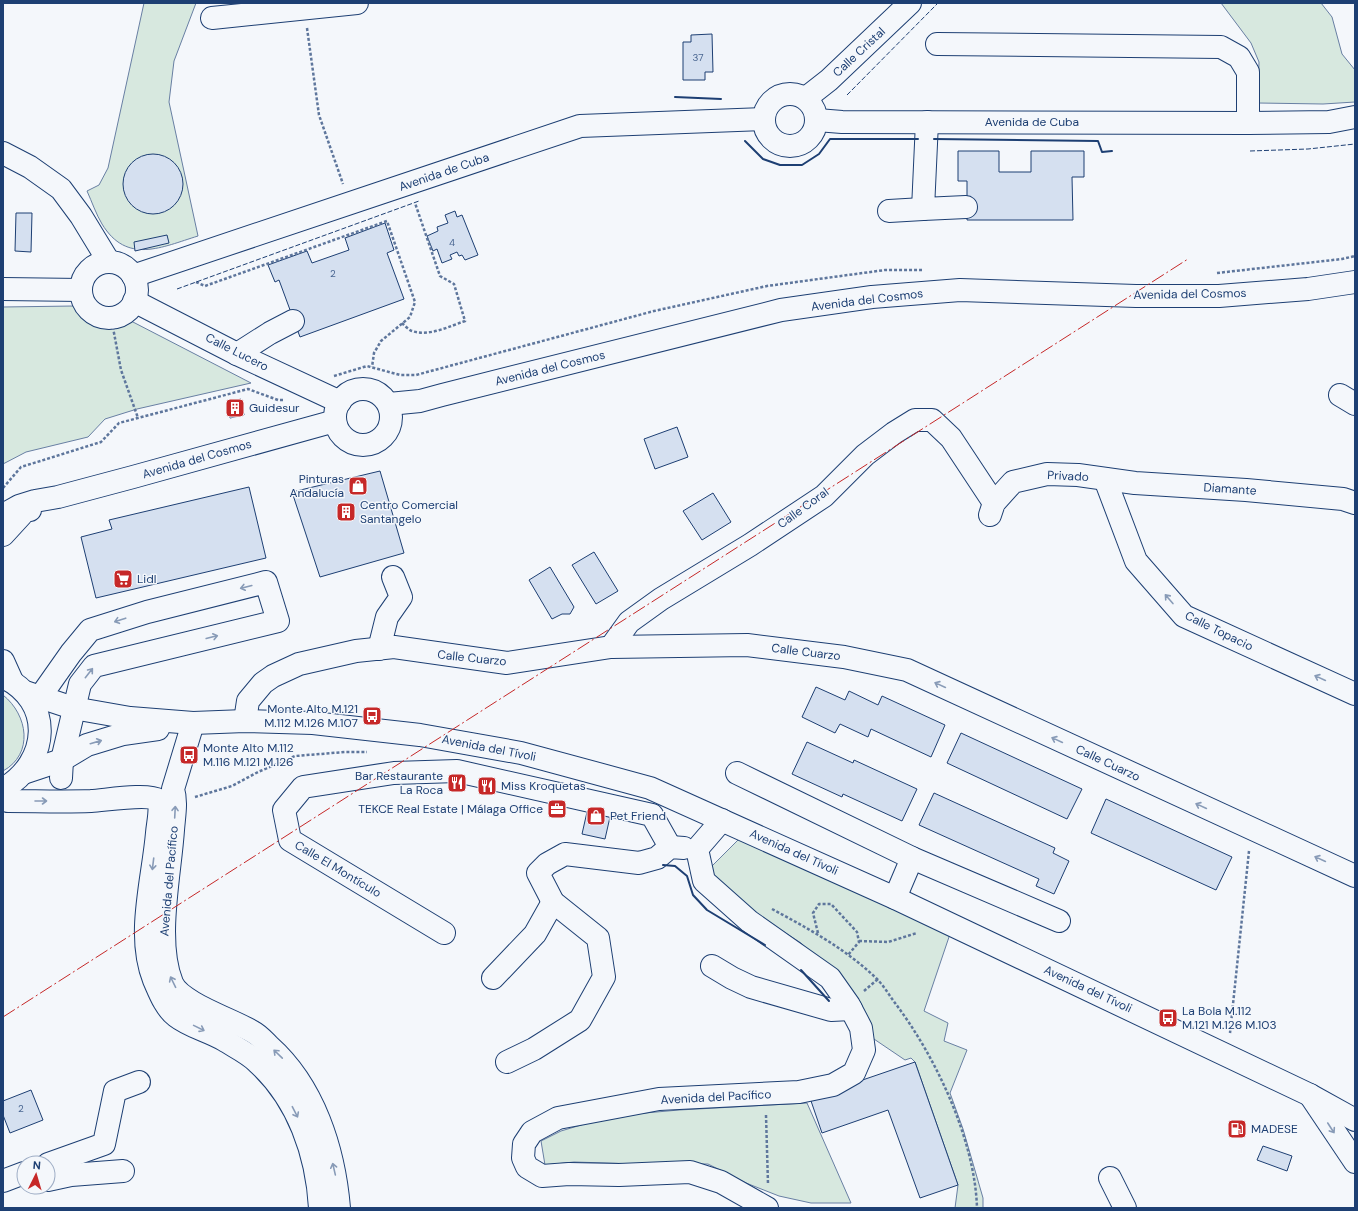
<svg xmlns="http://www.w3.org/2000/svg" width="1358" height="1211" viewBox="0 0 1358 1211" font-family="'DM Sans',sans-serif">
	<rect width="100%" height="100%" fill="#f4f7fb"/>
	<g fill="#d7e8df" stroke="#687fa3">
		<path d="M144,3H196L174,61L169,102L198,236C162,247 127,265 102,224C96,214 92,202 87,191L99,185L108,168Z"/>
		<path d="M1221,3H1321L1332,17L1342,54L1355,70V102L1323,104L1258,103L1259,62L1251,43Z"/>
		<path d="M73,306C90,325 107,338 131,321L251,383L137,409L105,419L88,437L26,452L3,464V307Z"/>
		<path d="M3,695C28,715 34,754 3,771Z"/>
		<path d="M739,839L950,934L924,1011L948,1023L944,1041L967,1050L950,1093L963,1129L983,1198V1208H955L958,1185L915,1062L911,1058L905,1060L871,1037L838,979L801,943L748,909L707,871Z"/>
		<path d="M807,1103L851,1203H811L779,1196L746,1183L708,1164H639L574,1162L545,1165L541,1141L561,1131L611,1116L679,1110Z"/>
	</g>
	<g fill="#d5e0f0" stroke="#1d3f73">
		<path d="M712,34L713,72H705V80H683V42H691V35Z"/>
		<path d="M958,151H999V172H1031V151H1084V177H1072L1073,220H967V181H958Z"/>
		<circle cx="153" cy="184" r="30"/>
		<path d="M455,211L457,217L462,215L478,255L465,260L462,255L459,256L457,252L450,255L452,259L442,263L437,249L433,251L427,236L438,231L437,227L448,223L445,215Z"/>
		<path d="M16,213H32L31,252L15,251Z"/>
		<path d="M385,223L394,250L387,253L404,299L300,337L279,280L275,282L268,265L307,251L312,263L349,250L345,238Z"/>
		<path d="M167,235L169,243L135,251L134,242Z"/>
		<path d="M241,399L244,415L230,418L227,402Z"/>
		<path d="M677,427L688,457L655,469L644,439Z"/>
		<path d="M380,471L404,553L320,577L292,492Z"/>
		<path d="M249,487L266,558L96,598L81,537L112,529L109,520Z"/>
		<path d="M713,493L731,522L702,540L683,511Z"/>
		<path d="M594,552L618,591L596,604L572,565Z"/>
		<path d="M550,567L574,607L570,614H562L552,619L529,580Z"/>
		<path d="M816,687L845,700L849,691L878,705L882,696L945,725L931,757L871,729L868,737L840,724L835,733L802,717Z"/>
		<path d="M961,733L1082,789L1067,819L947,763Z"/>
		<path d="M807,742L853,763L854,760L917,789L902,821L843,794L842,797L792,774Z"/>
		<path d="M934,793L1055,848L1053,853L1069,861L1054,894L1036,886L1039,879L919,825Z"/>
		<path d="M1106,799L1232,857L1216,890L1091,833Z"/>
		<path d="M587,812L610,817L605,839L582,834Z"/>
		<path d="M915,1062L958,1185L920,1198L888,1110L822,1133L810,1098Z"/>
		<path d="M31,1090L43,1120L10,1133L3,1115V1101Z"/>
		<path d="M1263,1146L1292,1156L1287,1171L1257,1160Z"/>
	</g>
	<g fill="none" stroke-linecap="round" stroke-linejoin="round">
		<g stroke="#1d3f73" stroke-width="24">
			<g id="minor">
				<path d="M212,18L357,3"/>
				<path d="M937,44L1221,47L1239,57L1248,72V123"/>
				<circle cx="790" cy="120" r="26"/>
				<path d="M806,98L829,80L910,3"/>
				<path d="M817,120L842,122L1248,123L1329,122L1355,117"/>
				<path d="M927,122L923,209L966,207"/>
				<path d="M3,153L30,167L61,189L81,216L109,262"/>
				<path d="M889,211L923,209"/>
				<circle cx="109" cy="290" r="28"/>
				<path d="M133,276L580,126L764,119"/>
				<path d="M3,289L81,290"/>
				<path d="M134,301L237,354L340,402"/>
				<path d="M237,354L270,333L293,321"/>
				<circle cx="363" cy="417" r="28"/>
				<path d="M1340,395L1355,404"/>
				<path d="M389,404L420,401L442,395L781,310L872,297L960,290L1136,296H1219L1308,289L1355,282"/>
				<path d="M1105,479L1136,561L1184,616L1355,694"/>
				<path d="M3,515L19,506L35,501L58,497L133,477L335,421"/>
				<path d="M990,515L994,503L1013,482L1047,474L1078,475L1135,483L1246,490L1343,499L1355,503"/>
				<path d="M3,535L25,511L30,510"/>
				<path d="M611,647L629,622L661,599L750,545L824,496L865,455L894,433L915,420H932L951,438L994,503"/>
				<path d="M379,649L387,617L401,597L393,577"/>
				<path d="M3,661L12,681"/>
				<path d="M40,697L71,653L90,630L147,612L266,582L278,621L94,666L80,684L62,760L61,778"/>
				<path d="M245,721L248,701L263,683L273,676L299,664L356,651L394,647L507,663L611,647L747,645L844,657L907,670L1355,876"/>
				<path d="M193,723L173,789C177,802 174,816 173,830C170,875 155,941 172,983C180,1003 234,1020 253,1032C259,1035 264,1041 269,1046C314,1086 334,1149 339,1208"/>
				<path d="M737,773L912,858L895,898"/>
				<path d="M3,799L8,801C35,801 64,802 91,801C107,800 147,793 159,800C161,811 158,822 157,833C153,880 136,935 154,980C159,991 165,1008 176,1016C190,1027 209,1031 224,1040C235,1047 248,1053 257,1062C298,1099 317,1154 320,1208"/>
				<path d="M722,820L697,849L704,881L749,921L830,978L849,1005L861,1028L864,1050L854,1073L833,1085L799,1092L659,1099L558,1118L532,1132L524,1144L523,1158L527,1167L542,1176L569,1174L619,1175L690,1172L721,1182L767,1208"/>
				<path d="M912,858L1059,921"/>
				<path d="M444,933L290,840L284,810L303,787L394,773L457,771L652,815L670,847"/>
				<path d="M712,966L732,978L751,987L831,1010L851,1009"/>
				<path d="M493,978L535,934L553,902"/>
				<path d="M507,1062L534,1049L580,1020L604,977L598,938L553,902L538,873L547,864L565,854L639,863L657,858L670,847L684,848"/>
				<path d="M1310,1095L1355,1162"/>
				<path d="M48,1164L104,1144L115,1091L139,1082"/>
				<path d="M1110,1178L1125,1208"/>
				<path d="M48,1180L71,1175L123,1171"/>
				<path d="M3,1181L24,1173"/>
			</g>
		</g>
		<g stroke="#1d3f73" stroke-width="24">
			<g id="major">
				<path d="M3,677C54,701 50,762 3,789"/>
				<path d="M25,692L73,708L130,718L193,723L245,721L313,723L420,735L521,753L650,788L895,898L1310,1095L1355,1120"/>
				<path d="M26,772L62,760L87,745L123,734L158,729"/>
			</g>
		</g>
		<g stroke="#5e769c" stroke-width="2.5" stroke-dasharray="3 2" stroke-linecap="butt">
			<path d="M307,28L319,115L343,184"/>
			<path d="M1217,273L1342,259L1355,256"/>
			<path d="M196,282L205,286L387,221L415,302L410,317L381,341L374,353L372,367"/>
			<path d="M111,317L121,370L138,418"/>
			<path d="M402,323C405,326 409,330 412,331C429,337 450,326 465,321L454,284L440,276L415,203"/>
			<path d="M334,376L367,366L400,375H416L654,311L767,286L885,270H922"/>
			<path d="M3,488L21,467L101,442L119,423L248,389L278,400H283"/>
			<path d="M195,797L232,786L258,772L295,756L345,752H367"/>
			<path d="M772,909C809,929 846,949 877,979C884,986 889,995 895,1003C936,1057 975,1140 977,1208"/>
			<path d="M818,933L813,913L819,904H831L857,932L859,942L848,955"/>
			<path d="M859,941L888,942L917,933"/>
			<path d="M864,991L878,979"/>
			<path d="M1230,1033L1249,851"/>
			<path d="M766,1115L768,1184"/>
		</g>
		<use href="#minor" stroke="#f4f7fb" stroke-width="22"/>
		<use href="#major" stroke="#f4f7fb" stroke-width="22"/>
		<g stroke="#1d3f73" stroke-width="1" stroke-dasharray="5 2" stroke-linecap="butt">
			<path d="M847,95L938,3"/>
			<path d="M1250,151L1308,149L1355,144"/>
			<path d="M177,289L419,201"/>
		</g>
		<g stroke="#1d3f73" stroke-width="2">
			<path d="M675,97L721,99"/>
			<path d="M934,139L1098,141L1102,152L1112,151"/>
			<path d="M745,141L763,159L780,165H802L819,154L830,139H918"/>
			<path d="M663,865L675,866L687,876L693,895L707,910L765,945"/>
			<path d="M801,970L829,1001"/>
		</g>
		<path stroke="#c62828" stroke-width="1" stroke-dasharray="14 3 2 3" stroke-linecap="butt" d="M3,1017L1188,259"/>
	</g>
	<defs><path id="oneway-shaft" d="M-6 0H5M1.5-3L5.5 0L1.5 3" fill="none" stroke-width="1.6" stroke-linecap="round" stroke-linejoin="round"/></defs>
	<g stroke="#889bb7">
		<use href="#oneway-shaft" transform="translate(246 587) rotate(166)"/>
		<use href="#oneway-shaft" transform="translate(1169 599) rotate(-131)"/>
		<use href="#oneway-shaft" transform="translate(120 620) rotate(162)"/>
		<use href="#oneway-shaft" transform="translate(212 637) rotate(-14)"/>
		<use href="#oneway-shaft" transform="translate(89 673) rotate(-52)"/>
		<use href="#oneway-shaft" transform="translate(1320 678) rotate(-155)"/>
		<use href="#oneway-shaft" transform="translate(940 685) rotate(-155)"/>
		<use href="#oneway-shaft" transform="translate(1057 740) rotate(-155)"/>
		<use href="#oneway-shaft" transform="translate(96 742) rotate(-16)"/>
		<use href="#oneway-shaft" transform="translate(41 801)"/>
		<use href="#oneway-shaft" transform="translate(1201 806) rotate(-155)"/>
		<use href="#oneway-shaft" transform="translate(175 812) rotate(-87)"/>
		<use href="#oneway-shaft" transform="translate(1320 859) rotate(-155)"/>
		<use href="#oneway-shaft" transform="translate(153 864) rotate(97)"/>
		<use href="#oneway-shaft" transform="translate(173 982) rotate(-116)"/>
		<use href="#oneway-shaft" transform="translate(199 1028) rotate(26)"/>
		<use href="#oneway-shaft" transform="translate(278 1054) rotate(-136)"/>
		<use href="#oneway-shaft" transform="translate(295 1112) rotate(63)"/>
		<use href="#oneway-shaft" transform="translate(1331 1128) rotate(57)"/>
		<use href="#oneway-shaft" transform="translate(334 1169) rotate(-103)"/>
	</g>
	<defs>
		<g id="building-square" transform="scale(1)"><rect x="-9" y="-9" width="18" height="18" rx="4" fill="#c62828" stroke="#f4f7fb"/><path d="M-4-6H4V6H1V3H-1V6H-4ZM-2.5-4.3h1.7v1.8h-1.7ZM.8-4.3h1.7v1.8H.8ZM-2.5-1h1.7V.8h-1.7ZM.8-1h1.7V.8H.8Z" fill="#fff"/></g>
		<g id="shop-square" transform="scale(1)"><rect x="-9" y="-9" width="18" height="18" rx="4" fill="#c62828" stroke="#f4f7fb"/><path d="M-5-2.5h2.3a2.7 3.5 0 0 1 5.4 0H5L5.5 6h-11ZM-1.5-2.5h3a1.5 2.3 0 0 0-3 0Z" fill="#fff"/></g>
		<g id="supermarket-square" transform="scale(1)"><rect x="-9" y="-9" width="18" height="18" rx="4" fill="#c62828" stroke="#f4f7fb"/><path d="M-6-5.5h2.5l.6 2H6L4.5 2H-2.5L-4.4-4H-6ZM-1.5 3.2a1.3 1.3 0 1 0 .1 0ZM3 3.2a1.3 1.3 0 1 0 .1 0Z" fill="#fff"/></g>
		<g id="bus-square" transform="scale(1)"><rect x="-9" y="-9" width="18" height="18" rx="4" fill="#c62828" stroke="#f4f7fb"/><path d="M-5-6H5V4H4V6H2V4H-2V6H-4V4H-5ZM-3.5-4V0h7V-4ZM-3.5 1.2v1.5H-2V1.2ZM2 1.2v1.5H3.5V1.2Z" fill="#fff"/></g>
		<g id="restaurant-square" transform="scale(1)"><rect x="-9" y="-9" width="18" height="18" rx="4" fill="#c62828" stroke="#f4f7fb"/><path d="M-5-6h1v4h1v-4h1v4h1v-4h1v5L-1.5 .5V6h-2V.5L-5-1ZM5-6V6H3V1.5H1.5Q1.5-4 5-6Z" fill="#fff"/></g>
		<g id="office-square" transform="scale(1)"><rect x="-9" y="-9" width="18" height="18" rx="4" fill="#c62828" stroke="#f4f7fb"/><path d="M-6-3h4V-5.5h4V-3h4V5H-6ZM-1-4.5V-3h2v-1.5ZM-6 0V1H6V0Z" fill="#fff"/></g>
		<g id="fuel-square" transform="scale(1)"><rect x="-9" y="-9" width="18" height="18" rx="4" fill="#c62828" stroke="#f4f7fb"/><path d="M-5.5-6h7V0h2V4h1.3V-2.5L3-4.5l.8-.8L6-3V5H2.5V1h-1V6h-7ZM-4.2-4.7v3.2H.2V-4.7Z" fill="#fff"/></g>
	</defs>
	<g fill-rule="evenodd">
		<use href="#building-square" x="235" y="408"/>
		<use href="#shop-square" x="358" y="486"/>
		<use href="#building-square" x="346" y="512"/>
		<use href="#supermarket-square" x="123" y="579"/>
		<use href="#bus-square" x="372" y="716"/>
		<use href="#bus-square" x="189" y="755"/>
		<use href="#restaurant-square" x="457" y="783"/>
		<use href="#restaurant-square" x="487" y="786"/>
		<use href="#office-square" x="557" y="809"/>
		<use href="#shop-square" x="596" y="816"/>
		<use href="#bus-square" x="1168" y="1018"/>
		<use href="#fuel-square" x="1237" y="1129"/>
	</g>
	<g text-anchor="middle" stroke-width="3" stroke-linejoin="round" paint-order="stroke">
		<g font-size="10" fill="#4b6792">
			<text x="698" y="61">37</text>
			<text x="452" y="246">4</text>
			<text x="333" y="277">2</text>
			<text x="21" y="1112">2</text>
		</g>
		<g font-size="12" fill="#1d3f73" stroke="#f4f7fb">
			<text transform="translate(859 52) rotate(-43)" y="4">Calle Cristal</text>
			<text x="1032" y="126">Avenida de Cuba</text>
			<text transform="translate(444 172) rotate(-19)" y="4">Avenida de Cuba</text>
			<text transform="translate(1190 294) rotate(-1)" y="4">Avenida del Cosmos</text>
			<text transform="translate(867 300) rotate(-7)" y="4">Avenida del Cosmos</text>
			<text transform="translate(237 352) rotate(27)" y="4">Calle Lucero</text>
			<text transform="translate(550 368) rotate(-14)" y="4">Avenida del Cosmos</text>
			<text transform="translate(197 459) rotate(-16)" y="4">Avenida del Cosmos</text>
			<text transform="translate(1068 476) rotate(3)" y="4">Privado</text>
			<text transform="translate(1230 489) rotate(4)" y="4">Diamante</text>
			<text transform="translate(803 508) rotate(-36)" y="4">Calle Coral</text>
			<text transform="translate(1219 631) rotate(26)" y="4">Calle Topacio</text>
			<text transform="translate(806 652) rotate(7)" y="4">Calle Cuarzo</text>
			<text transform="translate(472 658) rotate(6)" y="4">Calle Cuarzo</text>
			<text transform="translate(489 748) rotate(11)" y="4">Avenida del Tívoli</text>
			<text transform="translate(1108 763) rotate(25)" y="4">Calle Cuarzo</text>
			<text transform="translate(794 852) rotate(24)" y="4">Avenida del Tívoli</text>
			<text transform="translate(338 869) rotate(31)" y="4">Calle El Montículo</text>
			<text transform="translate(169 881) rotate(-85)" y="4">Avenida del Pacífico</text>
			<text transform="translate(1088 989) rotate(25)" y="4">Avenida del Tívoli</text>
			<text transform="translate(716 1097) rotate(-3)" y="4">Avenida del Pacífico</text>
		</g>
		<g font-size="12" fill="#1d3f73" stroke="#f4f7fb" text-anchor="start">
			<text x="249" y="412">Guidesur</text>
			<text x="344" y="483" text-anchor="end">Pinturas<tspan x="344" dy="14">Andalucía</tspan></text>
			<text x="360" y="509">Centro Comercial<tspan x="360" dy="14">Santangelo</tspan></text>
			<text x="137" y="583">Lidl</text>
			<text x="358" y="713" text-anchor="end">Monte Alto M.121<tspan x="358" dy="14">M.112 M.126 M.107</tspan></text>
			<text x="203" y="752">Monte Alto M.112<tspan x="203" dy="14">M.116 M.121 M.126</tspan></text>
			<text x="443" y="780" text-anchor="end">Bar Restaurante<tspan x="443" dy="14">La Roca</tspan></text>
			<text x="501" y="790">Miss Kroquetas</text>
			<text x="543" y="813" text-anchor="end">TEKCE Real Estate | Málaga Office</text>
			<text x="610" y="820">Pet Friend</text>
			<text x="1182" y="1015">La Bola M.112<tspan x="1182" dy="14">M.121 M.126 M.103</tspan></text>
			<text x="1251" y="1133">MADESE</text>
		</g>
	</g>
	<rect width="1358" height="1211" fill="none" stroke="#1d3f73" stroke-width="8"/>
	<g transform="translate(36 1175) rotate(5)"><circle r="19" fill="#f4f7fb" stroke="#9eadc5"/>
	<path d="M0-3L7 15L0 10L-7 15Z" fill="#c62828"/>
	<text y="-6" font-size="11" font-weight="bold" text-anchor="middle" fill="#1d3f73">N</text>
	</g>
</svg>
